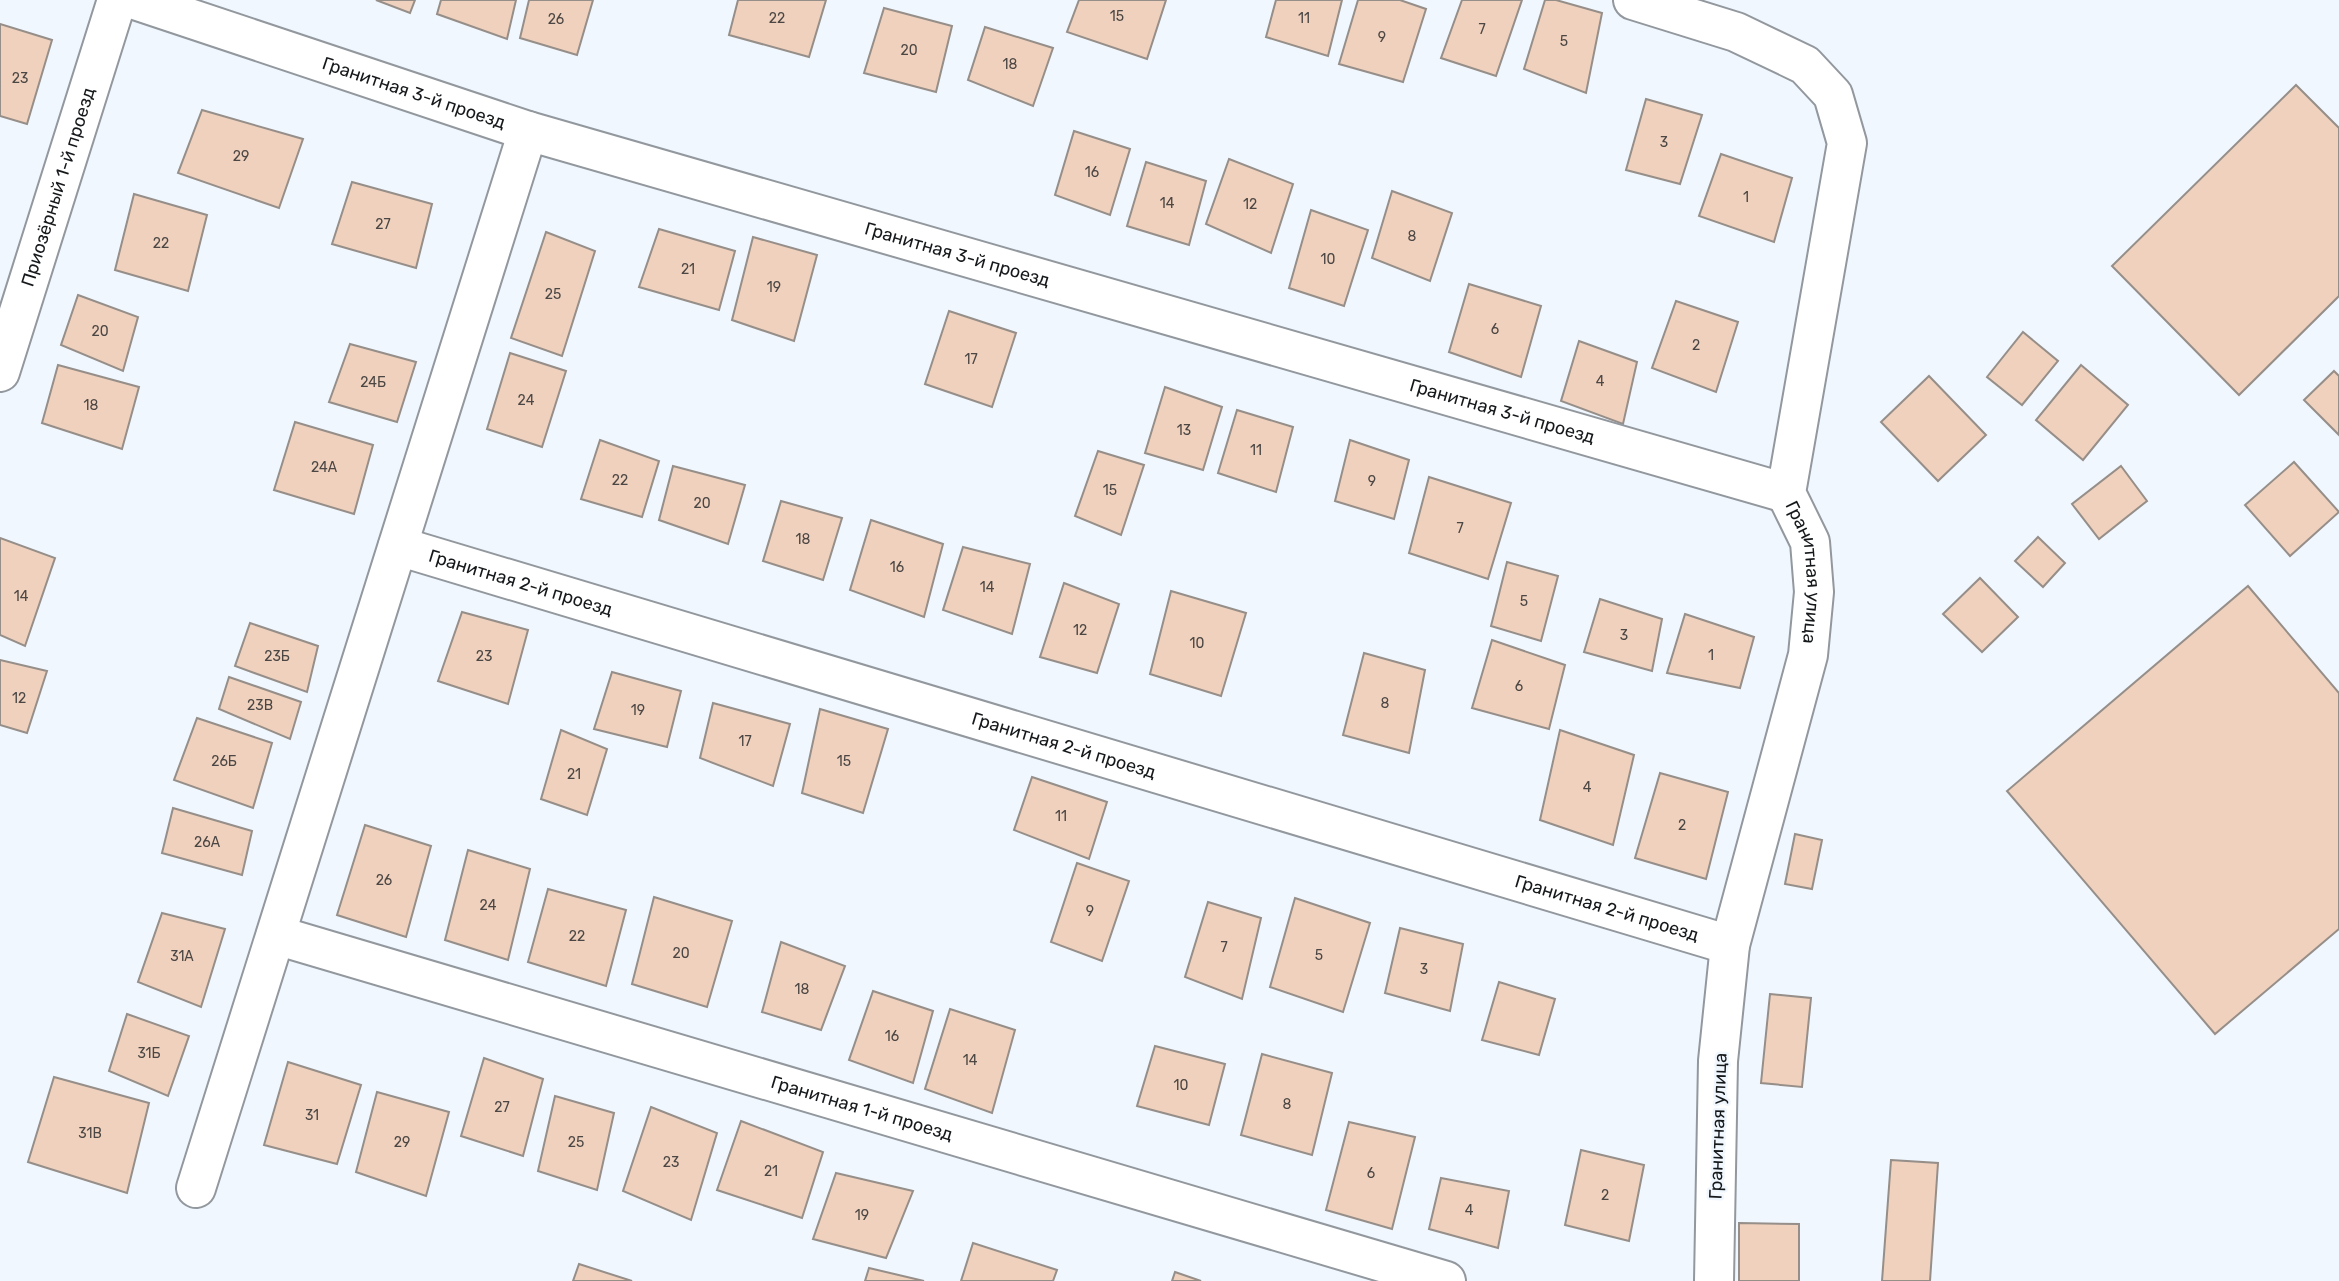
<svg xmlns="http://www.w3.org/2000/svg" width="2339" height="1281" viewBox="0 0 2339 1281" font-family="Rubik,sans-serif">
	<rect width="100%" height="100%" fill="#f0f7fe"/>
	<g fill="#efd1bd" stroke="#968e89" stroke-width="2">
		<path d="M376,0H415L410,13Z"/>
		<path d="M441,0H516L507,39L437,14Z"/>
		<path d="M529,0H593L577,55L520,38Z"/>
		<path d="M738,0H826L809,57L729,35Z"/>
		<path d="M1079,0H1166L1147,59L1067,32Z"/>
		<path d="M1276,0H1342L1328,56L1266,37Z"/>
		<path d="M1358,0H1400L1426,9L1403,82L1339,64Z"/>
		<path d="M1462,0H1522L1496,76L1441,58Z"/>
		<path d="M1545,0H1556L1602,13L1586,93L1524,69Z"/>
		<path d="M884,8L952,26L936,92L864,73Z"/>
		<path d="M0,24L52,40L27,124L0,116Z"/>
		<path d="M985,27L1053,48L1033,106L968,80Z"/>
		<path d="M2296,85L2339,128V296L2239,395L2112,266Z"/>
		<path d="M1646,99L1702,115L1680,184L1626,170Z"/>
		<path d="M202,110L303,139L279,208L178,173Z"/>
		<path d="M1074,131L1130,149L1110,215L1055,195Z"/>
		<path d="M1721,154L1792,178L1774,242L1699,216Z"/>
		<path d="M1229,159L1293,184L1271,253L1206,224Z"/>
		<path d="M1146,162L1206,181L1189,245L1127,226Z"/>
		<path d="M352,182L432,204L416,268L332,244Z"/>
		<path d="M1392,191L1452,213L1430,281L1372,258Z"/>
		<path d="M134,194L207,215L188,291L115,270Z"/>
		<path d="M1311,210L1368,230L1344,306L1289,288Z"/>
		<path d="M659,229L735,251L719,310L639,287Z"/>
		<path d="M546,232L595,251L562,356L511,338Z"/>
		<path d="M753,237L817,255L794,341L732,320Z"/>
		<path d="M1469,284L1541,306L1521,377L1449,352Z"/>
		<path d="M78,295L138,317L123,371L61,345Z"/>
		<path d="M1676,301L1738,322L1716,392L1652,368Z"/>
		<path d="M949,311L1016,333L992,407L925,384Z"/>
		<path d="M2023,332L2058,361L2022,405L1987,377Z"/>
		<path d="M1579,341L1637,362L1623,424L1561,401Z"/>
		<path d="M350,344L416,362L397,422L329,402Z"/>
		<path d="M510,353L566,371L542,447L487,429Z"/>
		<path d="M58,365L139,387L122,449L42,423Z"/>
		<path d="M2081,365L2128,405L2083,460L2036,420Z"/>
		<path d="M2334,371L2339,376V435L2304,400Z"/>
		<path d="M1929,376L1986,435L1938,481L1881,422Z"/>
		<path d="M1165,387L1222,407L1203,470L1145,453Z"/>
		<path d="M1237,410L1293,427L1276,492L1218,473Z"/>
		<path d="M295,422L373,445L354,514L274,490Z"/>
		<path d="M600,440L659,461L642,517L581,499Z"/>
		<path d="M1350,440L1409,460L1394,519L1335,501Z"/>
		<path d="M1098,451L1144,465L1121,535L1075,516Z"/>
		<path d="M2294,462L2339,512L2290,556L2245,505Z"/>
		<path d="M673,466L745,485L728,544L659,520Z"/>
		<path d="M2121,466L2147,501L2099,539L2072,504Z"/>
		<path d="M1429,477L1511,503L1488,579L1409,553Z"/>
		<path d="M781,501L842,518L823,580L763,561Z"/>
		<path d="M871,520L943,544L924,617L850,590Z"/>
		<path d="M2038,537L2065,563L2043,587L2015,561Z"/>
		<path d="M0,538L55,558L25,646L0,635Z"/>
		<path d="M963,547L1030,564L1012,634L943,610Z"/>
		<path d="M1507,562L1558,576L1541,641L1491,626Z"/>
		<path d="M1980,578L2018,617L1982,652L1943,614Z"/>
		<path d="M1064,583L1119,604L1097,673L1040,657Z"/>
		<path d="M2248,586L2339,693V929L2215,1034L2007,791Z"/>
		<path d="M1171,591L1246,613L1221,696L1150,674Z"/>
		<path d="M1600,599L1662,619L1652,671L1584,652Z"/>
		<path d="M462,612L528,630L508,704L438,681Z"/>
		<path d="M1685,614L1754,637L1740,688L1667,673Z"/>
		<path d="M250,623L318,646L307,692L235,666Z"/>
		<path d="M1492,640L1565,665L1549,729L1472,708Z"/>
		<path d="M1364,653L1425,670L1409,753L1343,735Z"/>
		<path d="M0,660L47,671L27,733L0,725Z"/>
		<path d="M612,672L681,691L667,747L594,729Z"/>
		<path d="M229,677L301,702L290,739L219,709Z"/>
		<path d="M713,703L790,724L773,786L700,758Z"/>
		<path d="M820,709L888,729L863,813L802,793Z"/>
		<path d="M197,718L272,743L253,808L174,780Z"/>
		<path d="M561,730L607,749L587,815L541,799Z"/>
		<path d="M1560,730L1634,755L1613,845L1540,820Z"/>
		<path d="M1660,773L1728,792L1706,879L1635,858Z"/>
		<path d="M1032,777L1107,802L1089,859L1014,830Z"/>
		<path d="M173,808L252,831L242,875L162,853Z"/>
		<path d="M365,825L431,846L406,937L337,915Z"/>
		<path d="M1795,834L1822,840L1812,889L1785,884Z"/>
		<path d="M468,850L530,869L508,960L445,940Z"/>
		<path d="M1077,863L1129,881L1102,961L1051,942Z"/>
		<path d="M548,889L626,910L606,986L528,962Z"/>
		<path d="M654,897L732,921L707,1007L632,984Z"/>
		<path d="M1295,898L1370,923L1343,1012L1270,987Z"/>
		<path d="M1208,902L1261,918L1242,999L1185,977Z"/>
		<path d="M162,913L225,929L201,1007L138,982Z"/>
		<path d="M1400,928L1463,944L1450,1011L1385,993Z"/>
		<path d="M781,942L845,966L821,1030L762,1012Z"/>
		<path d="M1499,982L1555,999L1539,1055L1482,1040Z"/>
		<path d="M873,991L933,1011L913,1083L849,1060Z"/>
		<path d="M1770,994L1811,998L1802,1087L1761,1083Z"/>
		<path d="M950,1009L1015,1030L992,1113L925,1089Z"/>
		<path d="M127,1014L189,1036L168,1096L109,1071Z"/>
		<path d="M1155,1046L1225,1064L1209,1125L1137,1106Z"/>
		<path d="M1262,1054L1332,1073L1312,1155L1241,1135Z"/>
		<path d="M484,1058L543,1079L523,1156L461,1136Z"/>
		<path d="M288,1062L361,1085L337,1164L264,1145Z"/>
		<path d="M54,1077L149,1103L127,1193L28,1162Z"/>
		<path d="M377,1092L449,1112L426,1196L356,1172Z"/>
		<path d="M555,1096L614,1113L597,1190L538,1171Z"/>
		<path d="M651,1107L717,1133L691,1220L623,1191Z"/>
		<path d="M741,1121L823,1152L802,1218L717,1190Z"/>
		<path d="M1349,1122L1415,1137L1392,1229L1326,1210Z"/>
		<path d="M1581,1150L1644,1165L1629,1241L1565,1225Z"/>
		<path d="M1891,1160L1938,1163L1930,1281H1882Z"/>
		<path d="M836,1173L913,1191L886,1258L813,1239Z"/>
		<path d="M1441,1178L1509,1191L1498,1248L1429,1229Z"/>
		<path d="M1739,1223L1799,1224V1281H1739Z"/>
		<path d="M973,1243L1057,1270L1053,1281H961Z"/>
		<path d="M579,1264L632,1281H573Z"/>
		<path d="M869,1268L924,1281H865Z"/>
		<path d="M1175,1272L1201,1281H1172Z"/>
	</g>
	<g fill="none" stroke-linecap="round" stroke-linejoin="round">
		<g stroke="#92989e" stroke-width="42">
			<g id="minor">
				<path id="s1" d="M135,0L528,131L1786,493"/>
				<path id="s2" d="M1633,0L1736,32L1805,65L1833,95L1847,143L1786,493L1810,542L1814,592L1808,655L1730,945L1718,1061L1714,1281"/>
				<path id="s3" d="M0,372L117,0"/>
				<path id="s4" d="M398,546L1730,945"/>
				<path id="s5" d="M276,935L1446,1281"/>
				<path d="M196,1188L528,131"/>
			</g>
		</g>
		<use href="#minor" stroke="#fff" stroke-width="38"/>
	</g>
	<g text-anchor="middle" stroke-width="5" stroke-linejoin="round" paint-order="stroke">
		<g font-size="14" fill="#4c4744">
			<text x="1117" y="21">15</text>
			<text x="777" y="23">22</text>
			<text x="1304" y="23">11</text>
			<text x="556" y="24">26</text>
			<text x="1482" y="34">7</text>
			<text x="1382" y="42">9</text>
			<text x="1564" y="46">5</text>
			<text x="909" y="55">20</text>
			<text x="1010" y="69">18</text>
			<text x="20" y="83">23</text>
			<text x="1664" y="147">3</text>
			<text x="241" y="161">29</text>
			<text x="1092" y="177">16</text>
			<text x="1746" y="202">1</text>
			<text x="1167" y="208">14</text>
			<text x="1250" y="209">12</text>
			<text x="383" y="229">27</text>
			<text x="1412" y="241">8</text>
			<text x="161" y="248">22</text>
			<text x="1328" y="264">10</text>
			<text x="688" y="274">21</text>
			<text x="774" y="292">19</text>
			<text x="553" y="299">25</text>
			<text x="1495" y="334">6</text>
			<text x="100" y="336">20</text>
			<text x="1696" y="350">2</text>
			<text x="971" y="364">17</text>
			<text x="1600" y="386">4</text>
			<text x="373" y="387">24Б</text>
			<text x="526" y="405">24</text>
			<text x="91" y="410">18</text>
			<text x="1184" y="435">13</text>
			<text x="1256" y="455">11</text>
			<text x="324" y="472">24А</text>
			<text x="620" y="485">22</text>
			<text x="1372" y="486">9</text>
			<text x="1110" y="495">15</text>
			<text x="702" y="508">20</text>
			<text x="1460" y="533">7</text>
			<text x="803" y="544">18</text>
			<text x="897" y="572">16</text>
			<text x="987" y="592">14</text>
			<text x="21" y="601">14</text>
			<text x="1524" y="606">5</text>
			<text x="1080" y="635">12</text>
			<text x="1624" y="640">3</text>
			<text x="1197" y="648">10</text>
			<text x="1711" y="660">1</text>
			<text x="277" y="661">23Б</text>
			<text x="484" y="661">23</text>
			<text x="1519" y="691">6</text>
			<text x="19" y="703">12</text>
			<text x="1385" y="708">8</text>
			<text x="260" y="710">23В</text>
			<text x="638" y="715">19</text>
			<text x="745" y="746">17</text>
			<text x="224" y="766">26Б</text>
			<text x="844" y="766">15</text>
			<text x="574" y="779">21</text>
			<text x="1587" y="792">4</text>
			<text x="1061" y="821">11</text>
			<text x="1682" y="830">2</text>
			<text x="207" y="847">26А</text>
			<text x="384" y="885">26</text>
			<text x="488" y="910">24</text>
			<text x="1090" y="916">9</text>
			<text x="577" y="941">22</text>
			<text x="1224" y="952">7</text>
			<text x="681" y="958">20</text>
			<text x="1319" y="960">5</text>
			<text x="182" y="961">31А</text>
			<text x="1424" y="974">3</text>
			<text x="802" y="994">18</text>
			<text x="892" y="1041">16</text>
			<text x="149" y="1058">31Б</text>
			<text x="970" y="1065">14</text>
			<text x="1181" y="1090">10</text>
			<text x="1287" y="1109">8</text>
			<text x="502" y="1112">27</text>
			<text x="312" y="1120">31</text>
			<text x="90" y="1138">31В</text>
			<text x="402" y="1147">29</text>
			<text x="576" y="1147">25</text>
			<text x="671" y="1167">23</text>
			<text x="771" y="1176">21</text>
			<text x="1371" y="1178">6</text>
			<text x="1605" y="1200">2</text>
			<text x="1469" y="1215">4</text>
			<text x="862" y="1220">19</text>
		</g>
		<g font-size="18" fill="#16191b" stroke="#f0f7fe">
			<text dy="6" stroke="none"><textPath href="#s1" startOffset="294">Гранитная 3-й проезд</textPath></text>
			<text dy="6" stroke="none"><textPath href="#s3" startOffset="194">Приозёрный 1-й проезд</textPath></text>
			<text dy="6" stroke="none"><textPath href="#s1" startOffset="861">Гранитная 3-й проезд</textPath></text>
			<text dy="6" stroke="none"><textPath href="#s1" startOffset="1428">Гранитная 3-й проезд</textPath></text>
			<text dy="6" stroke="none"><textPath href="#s2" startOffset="714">Гранитная улица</textPath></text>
			<text dy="6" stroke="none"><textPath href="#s4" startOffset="128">Гранитная 2-й проезд</textPath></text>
			<text dy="6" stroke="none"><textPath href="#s4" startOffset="695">Гранитная 2-й проезд</textPath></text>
			<text dy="6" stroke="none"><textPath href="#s4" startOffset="1262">Гранитная 2-й проезд</textPath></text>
			<text dy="6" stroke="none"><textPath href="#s5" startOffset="611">Гранитная 1-й проезд</textPath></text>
			<text transform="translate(1718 1126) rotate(-88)" y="6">Гранитная улица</text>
		</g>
	</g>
</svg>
